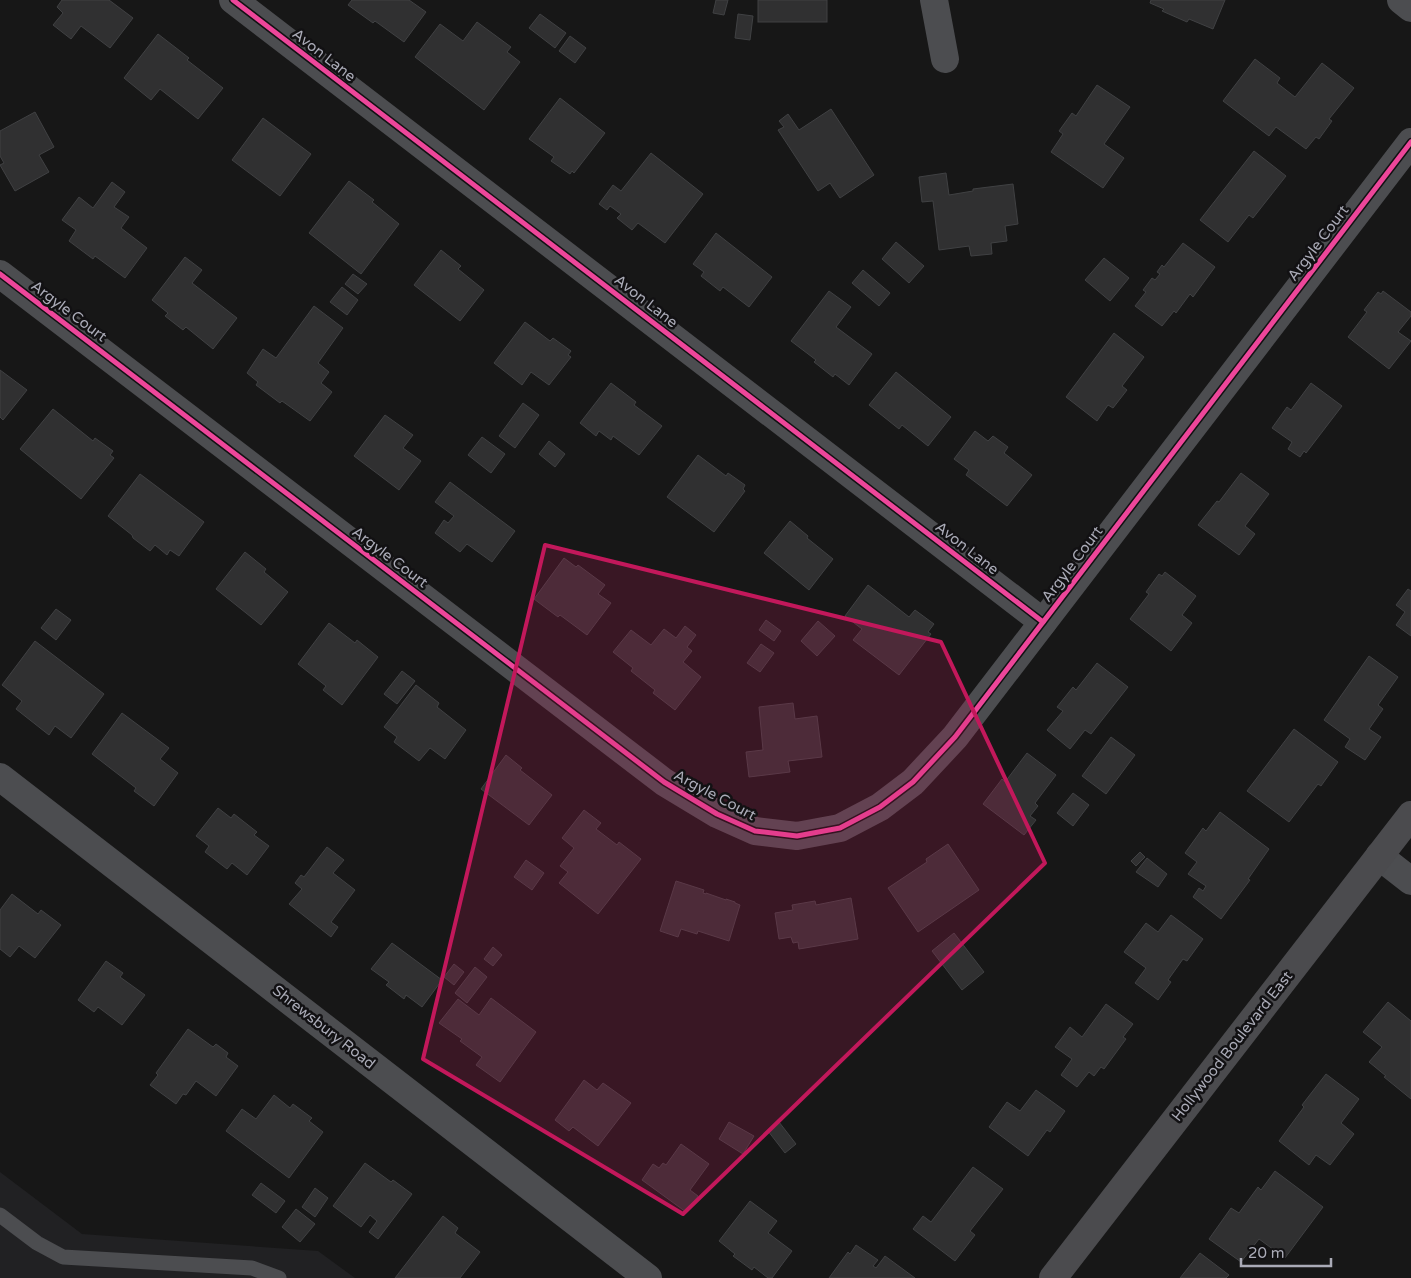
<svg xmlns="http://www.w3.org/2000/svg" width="1411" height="1278" viewBox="0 0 1411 1278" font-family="'Varela Round',sans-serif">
	<rect width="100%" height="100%" fill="#171717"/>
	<path fill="#212123" d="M0,1172L82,1234L318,1251L355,1278H0Z"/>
	<g fill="#303031" stroke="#404143">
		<path d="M62,0H109L133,18L110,48L81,26L71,39L53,25L63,13L57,7Z"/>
		<path d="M352,0H409L426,12L404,42L375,21L373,23L348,5Z"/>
		<path d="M716,0H728L724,15L713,13Z"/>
		<rect x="758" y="0" width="69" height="22"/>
		<path d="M1151,0H1225L1213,29L1189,19L1187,22L1162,11L1164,9L1150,3Z"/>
		<path d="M540,14L566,33L555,48L529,28Z"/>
		<path d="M738,14L753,16L750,40L735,38Z"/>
		<path d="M477,22L511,47L507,52L520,62L484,110L415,57L440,24L463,41Z"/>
		<path d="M158,34L189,58L187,60L223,88L198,119L160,89L151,100L124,78Z"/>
		<path d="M570,36L586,48L575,63L559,51Z"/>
		<path d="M1255,59L1280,78L1277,83L1295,97L1322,63L1354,88L1329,119L1332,121L1319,139L1316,137L1306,149L1276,127L1269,136L1223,101Z"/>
		<path d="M1097,85L1130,107L1104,144L1124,158L1103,188L1051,152L1063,134L1059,131L1072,113L1076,116Z"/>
		<path d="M560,98L605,133L574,173L572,171L570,174L551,161L554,157L529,139Z"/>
		<path d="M831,109L874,175L840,198L830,183L818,191L778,130L784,127L779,121L788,114L799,130Z"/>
		<path d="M35,112L54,147L39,155L49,172L15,191L0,165L4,163L0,156V131Z"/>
		<path d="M263,118L311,154L280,196L232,160Z"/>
		<path d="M1254,151L1286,176L1253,218L1249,215L1228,242L1200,220Z"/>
		<path d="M651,153L703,194L665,243L638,223L632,230L617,218L621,214L610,206L607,210L599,204L613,185L621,191Z"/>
		<path d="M946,173L949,195L973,191V189L1013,184L1018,224L1005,226L1007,241L991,243L992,254L971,256L969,246L939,250L933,201L922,202L919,177Z"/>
		<path d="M349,181L374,200L372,202L399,224L361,274L309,233Z"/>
		<path d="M112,182L125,192L114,207L129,217L121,228L147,248L125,278L95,256L93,259L69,241L76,230L62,220L79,197L93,208Z"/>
		<path d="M716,233L772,277L749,307L723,287L720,291L701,276L704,272L693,264Z"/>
		<path d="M896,242L924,266L909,283L882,259Z"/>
		<path d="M1183,243L1215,267L1193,297L1190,294L1176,313L1174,311L1162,326L1135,306L1146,292L1143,290L1152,278L1155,280L1160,274L1157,272L1162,265L1164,267Z"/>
		<path d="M441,250L461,266L458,269L484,290L460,321L414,285Z"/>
		<path d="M185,257L202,270L192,283L237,318L213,349L186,327L183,330L165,316L168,313L152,300Z"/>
		<path d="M1104,258L1129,278L1110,301L1085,280Z"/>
		<path d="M863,270L890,293L879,306L852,283Z"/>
		<path d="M353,274L367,284L358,294L345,284Z"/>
		<path d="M342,287L358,300L347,315L330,302Z"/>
		<path d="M829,291L851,307L836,327L872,354L849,385L835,374L833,377L814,362L816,360L791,341Z"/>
		<path d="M1383,291L1411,312V316L1398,332L1411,341L1389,369L1348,337L1367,312L1364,310L1378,292L1381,294Z"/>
		<path d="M314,306L343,328L318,363L329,372L321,383L332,392L310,421L282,401L280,403L256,385L258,382L247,373L263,349L276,358Z"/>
		<path d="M525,322L550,341L553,338L571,351L568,355L571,357L549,385L531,372L522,385L494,363Z"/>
		<path d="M1114,333L1144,357L1122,386L1127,390L1113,408L1108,405L1097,421L1066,397Z"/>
		<path d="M0,370L27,390L3,420L0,417Z"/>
		<path d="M896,372L951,417L928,446L902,425L899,429L869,405Z"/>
		<path d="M611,383L636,402L634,405L662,426L639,455L613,436L611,440L599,431L596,436L580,423Z"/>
		<path d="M1311,383L1342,406L1306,453L1304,451L1300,457L1288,449L1292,442L1272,428L1287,407L1291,410Z"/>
		<path d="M523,403L539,415L515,448L499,436Z"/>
		<path d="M53,409L93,441L95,438L113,451L110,455L114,458L81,499L20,449Z"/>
		<path d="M385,415L413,435L403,448L421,461L399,490L354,456Z"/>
		<path d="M975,431L988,441L993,436L1008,447L1004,453L1032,475L1007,506L966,475L969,470L954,459Z"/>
		<path d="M482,437L505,454L491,473L468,455Z"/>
		<path d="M549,441L565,454L555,467L539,454Z"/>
		<path d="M698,455L726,476L728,473L745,485L743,489L745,491L714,532L667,497Z"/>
		<path d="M1241,473L1269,494L1245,526L1255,534L1239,555L1198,525L1217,501L1219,502Z"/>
		<path d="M140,474L204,522L179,556L170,550L167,555L155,545L150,551L133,538L132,535L108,516Z"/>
		<path d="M450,482L515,531L492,562L467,544L460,552L435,533L444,520L448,523L454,516L435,502Z"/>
		<path d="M790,521L808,536L807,538L833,559L809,590L764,553Z"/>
		<path d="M245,552L266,569L264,572L288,592L261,625L216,589Z"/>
		<path d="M564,558L576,567L578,565L605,585L598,594L611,603L587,635L560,615L558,617L534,599Z"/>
		<path d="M1165,572L1196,596L1182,615L1192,623L1171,651L1130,619L1149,594L1146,592L1159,574L1162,576Z"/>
		<path d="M868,585L909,617L915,610L934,624L928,632L931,634L899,675L853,640L862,629L845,616Z"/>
		<path d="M1408,589L1411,591V636L1396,625L1405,612L1396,605Z"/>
		<path d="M56,609L71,620L56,640L41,628Z"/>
		<path d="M766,620L781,631L774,641L759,630Z"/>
		<path d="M818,621L835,636L817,656L801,641Z"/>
		<path d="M329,623L355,643L357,640L378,657L342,705L323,690L326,686L298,664Z"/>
		<path d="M685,626L696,635L687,647L692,651L683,662L701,677L675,710L653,693L655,690L631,671L633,668L613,652L631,630L651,645L664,629L676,638Z"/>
		<path d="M35,641L104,694L71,738L55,726L49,735L16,709L22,701L2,685Z"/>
		<path d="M761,644L774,653L760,672L747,663Z"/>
		<path d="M1369,656L1398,677L1378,705L1383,709L1369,729L1381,737L1365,760L1345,747L1350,739L1324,720Z"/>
		<path d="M1097,663L1128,687L1091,734L1085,730L1070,749L1047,730L1063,711L1057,707L1073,687L1076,690Z"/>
		<path d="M402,671L415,681L397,704L384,694Z"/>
		<path d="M416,685L439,703L437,707L466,730L445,759L430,748L419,761L394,742L397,737L384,727Z"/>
		<path d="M793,703L795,719L817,716L822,757L788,761L790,772L749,777L746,752L763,750L759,707Z"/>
		<path d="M122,713L169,748L160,759L178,773L154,806L134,791L136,788L92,754Z"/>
		<path d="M1294,729L1338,762L1321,786L1318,784L1289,822L1247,791Z"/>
		<path d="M1111,737L1135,755L1106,794L1082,776Z"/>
		<path d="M1027,753L1056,775L1035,803L1038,806L1030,816L1036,820L1024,835L983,804L1002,779L1005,782Z"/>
		<path d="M506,755L522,768L520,770L552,795L529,825L481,789Z"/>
		<path d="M1073,793L1089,805L1073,826L1057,813Z"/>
		<path d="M218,808L231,818L234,814L257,832L254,835L269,846L247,875L232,863L227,869L205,852L209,846L196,836Z"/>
		<path d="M584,810L601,823L596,829L617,845L619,842L641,859L598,914L559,883L568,872L560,866L574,848L562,838Z"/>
		<path d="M1220,812L1269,849L1248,879L1250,880L1221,919L1193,897L1199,888L1203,891L1206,886L1188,874L1197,862L1185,853L1203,828L1206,831Z"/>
		<path d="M948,844L979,890L918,932L888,888L927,862L926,859Z"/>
		<path d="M327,847L344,860L333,873L355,890L331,922L338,927L331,937L289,904L302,889L295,883L301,875L304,877Z"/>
		<path d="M1140,852L1145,857L1136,866L1131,861Z"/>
		<path d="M1147,858L1167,874L1158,887L1136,872Z"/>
		<path d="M526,860L544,873L532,890L514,877Z"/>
		<path d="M676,881L704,890L703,893L706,894V893L726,900V899L735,902V903L740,905L729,941L698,931L697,934L681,929L678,937L660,931Z"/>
		<path d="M12,894L38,914L41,910L61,925L35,958L19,946L10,957L0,949V910Z"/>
		<path d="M851,898L858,939L799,949L798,942L793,943L791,937L779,939L775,913L793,910L792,905L815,901L816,905Z"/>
		<path d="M1171,915L1203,939L1187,961L1183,959L1168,980L1171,982L1158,1000L1135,983L1146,968L1124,952L1146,923L1158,932Z"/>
		<path d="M954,933L984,972L962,990L932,951Z"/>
		<path d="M392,943L442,980L422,1007L406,995L404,999L386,985L389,982L371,969Z"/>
		<path d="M493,947L502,955L493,966L484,959Z"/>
		<path d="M106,961L123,973L120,977L145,995L122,1025L98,1007L94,1012L78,1000Z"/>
		<path d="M454,964L464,972L454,985L444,977Z"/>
		<path d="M475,967L487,977L467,1003L455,993Z"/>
		<path d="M491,998L536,1032L500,1082L476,1065L482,1057L460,1041L462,1039L439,1023L458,999L479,1015Z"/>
		<path d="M1388,1002L1411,1021V1099L1384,1077L1386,1076L1369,1062L1382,1047L1363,1032Z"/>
		<path d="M1106,1004L1133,1024L1123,1037L1126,1039L1104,1069L1101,1067L1094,1076L1089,1072L1077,1087L1061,1075L1072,1059L1055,1047L1070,1027L1082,1037Z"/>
		<path d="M188,1029L213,1047L216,1044L228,1053L226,1057L238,1066L216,1096L196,1081L186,1095L183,1094L176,1104L150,1085L158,1075L156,1073Z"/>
		<path d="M1326,1074L1359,1099L1341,1123L1354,1134L1330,1165L1316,1155L1309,1165L1279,1141L1304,1107L1302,1105Z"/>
		<path d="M584,1080L597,1090L603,1083L631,1103L598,1146L573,1127L569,1131L555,1120Z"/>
		<path d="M1036,1090L1065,1111L1050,1132L1047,1130L1028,1156L989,1127L1007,1102L1020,1111Z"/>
		<path d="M274,1095L290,1108L293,1104L312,1118L309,1121L323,1132L289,1178L226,1131L242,1109L256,1119Z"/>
		<path d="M729,1122L754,1136L743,1154L719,1139Z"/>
		<path d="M779,1122L796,1144L785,1153L768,1131Z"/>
		<path d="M681,1144L709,1164L690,1190L698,1196L686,1212L642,1180L653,1164L659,1168L663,1163L666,1165Z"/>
		<path d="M365,1163L391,1182L393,1180L412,1194L378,1239L369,1232L377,1221L370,1215L361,1227L333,1206Z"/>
		<path d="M973,1167L1003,1189L970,1231L975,1235L955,1261L913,1229L923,1216L931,1222Z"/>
		<path d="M1275,1171L1323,1207L1285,1258L1259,1239L1241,1262L1209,1239L1231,1208L1239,1213L1258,1187L1261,1190Z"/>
		<path d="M261,1183L285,1201L276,1213L252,1195Z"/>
		<path d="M315,1188L328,1198L315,1217L302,1207Z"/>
		<path d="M750,1201L777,1221L768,1233L792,1251L772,1278H768L754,1267L752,1270L733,1256L735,1254L719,1241Z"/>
		<path d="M296,1209L315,1224L300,1242L282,1227Z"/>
		<path d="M443,1216L458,1228L455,1233L480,1252L460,1278H395Z"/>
		<path d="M856,1245L878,1260L873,1266L876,1268L885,1256L915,1278H829L848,1252L850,1254Z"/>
		<path d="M1200,1253L1229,1275L1226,1278H1180Z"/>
	</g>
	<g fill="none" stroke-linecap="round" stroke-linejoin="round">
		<path stroke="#4c4d50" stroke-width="15" d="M0,1215L37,1243L63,1257L252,1268L279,1278"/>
		<g stroke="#4c4d50" stroke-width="28">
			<path d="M233,0L1043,622"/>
			<path d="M934,0L945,59"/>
			<path d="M1401,0L1411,8"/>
			<path d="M0,274L664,782L717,814L755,831L797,836L840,828L880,807L913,782L955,737L1411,142"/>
			<path d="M0,777L648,1278"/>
			<path d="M1379,856L1411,881"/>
		</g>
		<path stroke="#4b4b4e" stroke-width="28" d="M1053,1278L1411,815"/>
		<g stroke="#121113" stroke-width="8">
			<g id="cycleway">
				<path d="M233,0L1043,622"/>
				<path d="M0,274L664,782L717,814L755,831L797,836L840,828L880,807L913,782L955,737L1411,142"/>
			</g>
		</g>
		<use href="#cycleway" stroke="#ed469a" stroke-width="5"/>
	</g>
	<path fill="#c2185b" fill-opacity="0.2" stroke="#c2185b" stroke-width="4" stroke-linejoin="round" d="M545,545L941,642L1045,863L683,1214L423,1059Z"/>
	<g text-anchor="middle" stroke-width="5" stroke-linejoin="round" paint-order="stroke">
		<g font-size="15" fill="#aaabb7" stroke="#121113">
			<text transform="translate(324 55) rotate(38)" y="5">Avon Lane</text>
			<text transform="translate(1318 243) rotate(-53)" y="5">Argyle Court</text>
			<text transform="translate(646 301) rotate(38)" y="5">Avon Lane</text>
			<text transform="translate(69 311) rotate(37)" y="5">Argyle Court</text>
			<text transform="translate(967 548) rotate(38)" y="5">Avon Lane</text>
			<text transform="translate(390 557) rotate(37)" y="5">Argyle Court</text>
			<text transform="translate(1072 564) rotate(-53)" y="5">Argyle Court</text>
			<text transform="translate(715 795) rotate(28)" y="5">Argyle Court</text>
			<text transform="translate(324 1027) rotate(38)" y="5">Shrewsbury Road</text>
			<text transform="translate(1232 1046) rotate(-52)" y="5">Hollywood Boulevard East</text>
		</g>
	</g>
	<path d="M1241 1258v8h90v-8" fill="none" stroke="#aaabb7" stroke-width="2.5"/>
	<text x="1248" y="1258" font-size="15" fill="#aaabb7" stroke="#121113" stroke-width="4" paint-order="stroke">20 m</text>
</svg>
